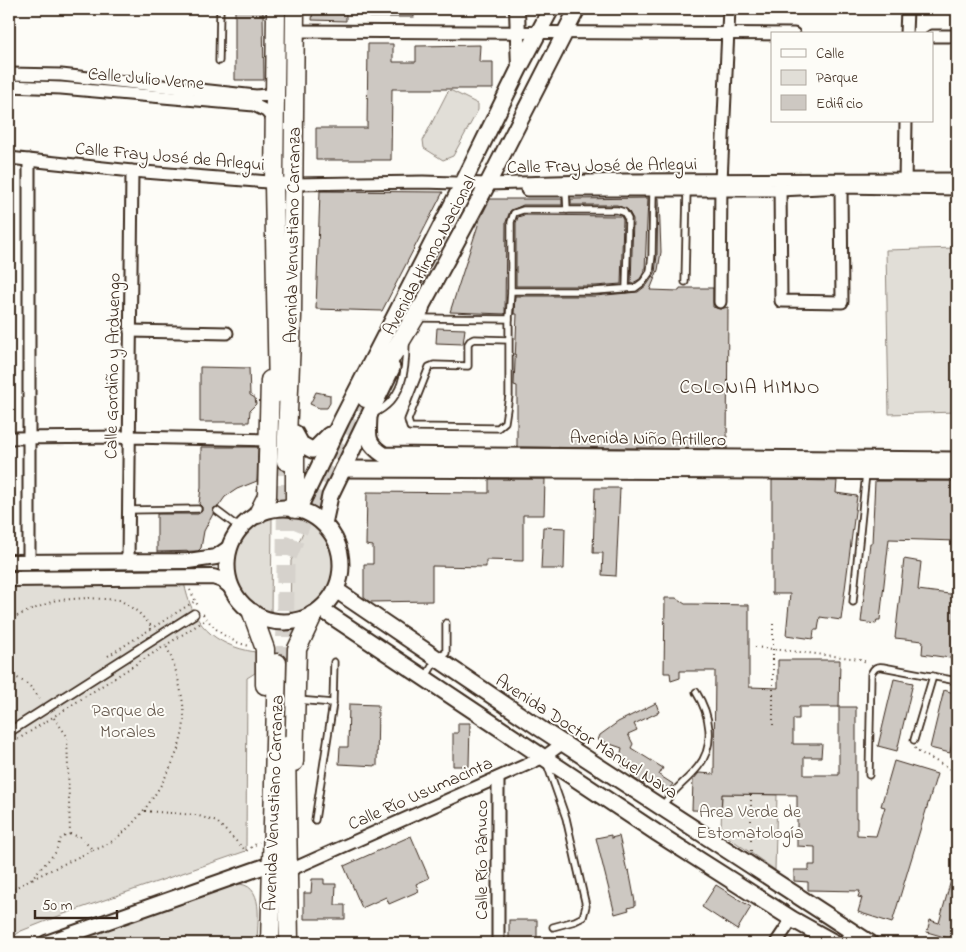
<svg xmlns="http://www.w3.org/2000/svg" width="966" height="952" viewBox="0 0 966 952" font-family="'Indie Flower',sans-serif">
	<rect width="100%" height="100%" fill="#fdfcf7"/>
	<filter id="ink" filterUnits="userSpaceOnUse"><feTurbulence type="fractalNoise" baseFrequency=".02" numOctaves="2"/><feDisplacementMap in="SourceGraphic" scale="10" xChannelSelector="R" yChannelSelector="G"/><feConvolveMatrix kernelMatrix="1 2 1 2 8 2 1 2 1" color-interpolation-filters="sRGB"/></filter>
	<g filter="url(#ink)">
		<g fill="#e1ded7" stroke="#8e847a">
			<path d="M450,90L478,104V110L453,156L443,160L424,148L423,140L447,93Z"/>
			<path d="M957,248V412L889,414L886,250Z"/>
			<path d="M272,517L271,614C261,614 254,607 248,600C244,595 238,590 236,584C227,562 238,530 261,520C264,518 269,518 272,517Z"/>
			<path d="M308,520C321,528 332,539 335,555C340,582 320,617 290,615L291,561Z"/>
			<path d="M184,582C192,624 213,645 255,652V673L247,678L246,851L64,914L21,931L9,940V584Z"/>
			<path d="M722,794L777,795L775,870L721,832Z"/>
			<path d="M235,884C266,882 257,923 257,943H64Z"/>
		</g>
		<g fill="#cdc8c2" stroke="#3b2a1e" fill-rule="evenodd">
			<path d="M235,9H261L263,12L264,80H235Z"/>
			<path d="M313,9H346V21L312,20Z"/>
			<rect x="370" y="9" width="44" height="8"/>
			<path d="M368,44H393V62H416V46L480,45L479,62H493V89H392L391,160H316V128H367Z"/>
			<path d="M320,191L443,192L382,311L316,309Z"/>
			<path d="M648,198L645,270L640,279L631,284L633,219L628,210L617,205H571V199Z"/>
			<path d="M658,198H659L661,252L658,270L650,290L679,291L680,288H713V307L720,309L728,307L727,449L517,447V386L514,385L517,314H514L515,296H595L638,292L647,285L655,273L657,255Z"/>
			<path d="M490,199H562V205H523L510,211L506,222L505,314L450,312L480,219Z"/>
			<path d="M524,215L621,216L623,220L621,284L595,286H516V223L518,217Z"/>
			<path d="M437,328L465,329L463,344L436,343Z"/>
			<path d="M200,367L249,368L250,395L255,398L256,404L250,410L249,422H200Z"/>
			<path d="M316,392L330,395V403L327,408H319L310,404Z"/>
			<path d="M201,447H258L257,481L237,489L225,497L218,507L214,508L213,514L204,531L201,548L198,551L157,552V514H198L202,511V507L199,504L201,487Z"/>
			<path d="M489,479H545L544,515H523V561L486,560V567L432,566V601L370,602L364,598V564H373V546L366,545L367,492L489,493Z"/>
			<path d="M772,480L837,481L836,493L857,496L841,620L820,617L818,630H814L813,639L786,635L790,594H772Z"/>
			<path d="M875,481H957V541L889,539L880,620H877L876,624L861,622L870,543H872Z"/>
			<path d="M595,488H620L616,576L602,575L603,553H593Z"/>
			<path d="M543,527L565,528L564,569H541Z"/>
			<path d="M904,559L921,562L918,590L957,595V659L922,654L923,641L895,638Z"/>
			<path d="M665,598H676L685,604H693L749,605V687L778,688V660H840L839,707H856V818H857V835L876,836L885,807L881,806L894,761L937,774L892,923L858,912L862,898L858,897L860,891L808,890V882L794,881V870H809V865H815V847L797,846V795L722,794L721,811L692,810L693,780L699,773L714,774L715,671H680V678L671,681L670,673H664ZM799,707H839V775H804V757H821L822,744H793V719H799Z"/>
			<path d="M894,679L913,683L897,751L878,746Z"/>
			<path d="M944,690L957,694V721L950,753L930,748Z"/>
			<path d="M656,703L659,712L634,724L637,730L628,734L633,744L631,748L663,768L659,775L673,784L665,794L647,783L642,784L632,777L631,772L622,766L626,759L620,757L622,748L598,740L600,735L618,722Z"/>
			<path d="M349,704L378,705L377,766L339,764L340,747H348Z"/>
			<path d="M458,723H470L469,766H453V733H458Z"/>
			<path d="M611,835V838L619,836L627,871L629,870L635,902V906L628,908L629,910L615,914L596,838Z"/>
			<path d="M411,836L429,878L416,884L419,891L389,904L386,897L362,908L344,866Z"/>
			<path d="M955,866H957V931L955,940L927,932L930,920L939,923Z"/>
			<path d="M312,879H324V884H336L335,905H345V919H304V893H311Z"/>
			<path d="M716,885L751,907L737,930L702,907Z"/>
			<rect x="509" y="920" width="28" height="23"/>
		</g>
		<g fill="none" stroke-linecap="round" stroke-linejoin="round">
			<g stroke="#d6d2cc" stroke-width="18" stroke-dasharray="18 9" stroke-linecap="butt">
				<path d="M288,556L313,496L366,398"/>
				<path d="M285,664L286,461"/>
			</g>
			<g stroke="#3b2a1e" stroke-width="9">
				<g id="service">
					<path d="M219,61L220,9"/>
					<path d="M566,191L567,210"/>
					<path d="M685,282L687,190"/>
					<path d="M626,289L628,219L624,212L617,210H523L514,213L511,222V291H595L635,288L643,282L650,272L652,255L653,191"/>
					<path d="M418,318L509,319V396L505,422L498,428L410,427L408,420L429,367L434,365L468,366V344L470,341L474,339L508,340"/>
					<path d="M509,319L511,291"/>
					<path d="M373,414C403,400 406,372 406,342"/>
					<path d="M128,510L198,509"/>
					<path d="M217,511L241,529"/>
					<path d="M853,602L866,473"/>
					<path d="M425,678L437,658L446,653V623"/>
					<path d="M298,700L333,703L334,662"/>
					<path d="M914,740L933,676"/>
					<path d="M547,764L566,818L586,906L583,917L575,921L553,927"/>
					<path d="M869,775L871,674C874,668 876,666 883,667L957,681"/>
					<path d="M662,807C671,791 686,782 698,767C716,745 710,714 696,692"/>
					<path d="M315,820L333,703"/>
				</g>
			</g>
			<g stroke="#3b2a1e" stroke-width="11">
				<path id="pedestrian" d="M9,732L194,614"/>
			</g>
			<g stroke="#3b2a1e" stroke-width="15">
				<g id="minor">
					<path d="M295,31L794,34"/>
					<path d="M906,34L907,9"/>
					<path d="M932,36H957"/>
					<path d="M9,74L61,75L256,96L267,95L275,88"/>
					<path d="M9,86L61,88L254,105L266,111L275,121"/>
					<path d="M9,158L132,171L293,184L423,182L487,184L623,180L957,179"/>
					<path d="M29,160V562"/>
					<path d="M780,184L781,301L842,302L841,187"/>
					<path d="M905,184L906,121"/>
					<path d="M527,190H780L841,187L957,189"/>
					<path d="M720,302L721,181L729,9"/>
					<path d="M130,331L227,333"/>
					<path d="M9,438L128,437L269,440"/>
					<path d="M128,562L132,171"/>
					<path d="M498,778V943"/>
					<path d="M288,871L544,757L563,743"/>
					<path d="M776,943L792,919"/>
					<path d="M844,943L851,932"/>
				</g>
			</g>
			<g stroke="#3b2a1e" stroke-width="18">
				<g id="tertiary">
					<path d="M517,9L519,69"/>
					<path d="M9,562L188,561L216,557L229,548"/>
					<path d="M9,579L213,577L222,580L231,587"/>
					<path d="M46,943L271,864"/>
				</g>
			</g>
			<g stroke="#3b2a1e" stroke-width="19">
				<g id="secondary">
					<path d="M414,320L485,189L577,9"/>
					<path d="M369,417C368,437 366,443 384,455L957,460"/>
					<path d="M295,433L301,444L312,450L316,448L329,435"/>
					<path d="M343,469L957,472"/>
					<circle cx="284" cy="565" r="57"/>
					<path d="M298,510L341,421L460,189L519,69L551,9"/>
					<path d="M324,524L330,496L392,368"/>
					<path d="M336,590L541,729L870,943"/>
					<path d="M321,609L657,833L792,919L835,943"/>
				</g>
			</g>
			<g stroke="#3b2a1e" stroke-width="21">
				<g id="primary">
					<path d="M276,9L274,184L278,393"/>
					<path d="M366,398L420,309"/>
					<path d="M295,447V509"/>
					<path d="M286,461L292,316L295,9"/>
					<path d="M258,514L267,496L270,380"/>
					<path d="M252,613L265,649V685"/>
					<path d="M286,746L289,943"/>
					<path d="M294,762L297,649L313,615"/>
					<path d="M270,943L277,663"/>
				</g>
			</g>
			<g stroke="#3b2a1e" stroke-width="2" stroke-dasharray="1 4" stroke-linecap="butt">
				<path d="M190,590L198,606"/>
				<path d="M203,614C215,631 230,642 250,646"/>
				<path d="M9,622L19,615L56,600L88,598L120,600L138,612L153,628"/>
				<path d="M773,624V727"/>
				<path d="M755,647L860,659L868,663"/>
				<path d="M108,656L195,601"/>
				<path d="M9,673L29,685L41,700"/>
				<path d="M54,718L67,736L70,834"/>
				<path d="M9,745L207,619"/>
				<path d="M915,748L917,751L947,767L952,773"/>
				<path d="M751,795V851"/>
				<path d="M145,811L196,815L217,822L246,851L259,842"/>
				<path d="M70,834L80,837L93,850L30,880L55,853L61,838Z"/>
				<path d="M93,850C134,841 185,758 184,718C184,697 175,662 165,644"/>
				<path d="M9,891L30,880"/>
			</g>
			<use href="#service" stroke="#fdfcf7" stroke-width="5.5"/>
			<use href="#pedestrian" stroke="#fdfcf7" stroke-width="8"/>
			<use href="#minor" stroke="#fdfcf7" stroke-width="11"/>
			<use href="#tertiary" stroke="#fdfcf7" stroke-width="14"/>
			<use href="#secondary" stroke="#fdfcf7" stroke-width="15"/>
			<use href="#primary" stroke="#fdfcf7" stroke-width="18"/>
		</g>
	</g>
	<g text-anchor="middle" stroke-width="4" stroke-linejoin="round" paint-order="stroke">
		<g font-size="18" fill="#3b2a1e" stroke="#fdfcf7">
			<text transform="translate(146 78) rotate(5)" y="6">Calle Julio Verne</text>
			<text transform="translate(170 156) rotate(5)" y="6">Calle Fray José de Arlegui</text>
			<text transform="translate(602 165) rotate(-1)" y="6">Calle Fray José de Arlegui</text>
			<text transform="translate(292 235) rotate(-89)" y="6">Avenida Venustiano Carranza</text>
			<text transform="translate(429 255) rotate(-62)" y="6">Avenida Himno Nacional</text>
			<text transform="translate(112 366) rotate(-89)" y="6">Calle Gordiño y Arduengo</text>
			<text transform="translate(648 438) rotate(1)" y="6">Avenida Niño Artillero</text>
			<text transform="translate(587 736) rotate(33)" y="6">Avenida Doctor Manuel Nava</text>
			<text transform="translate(420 793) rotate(-24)" y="6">Calle Río Usumacinta</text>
			<text transform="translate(273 803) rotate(-88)" y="6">Avenida Venustiano Carranza</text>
			<text transform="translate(481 860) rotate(-90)" y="6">Calle Río Pánuco</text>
		</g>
		<g font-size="18" fill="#64574c" stroke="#fdfcf7">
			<text x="128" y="716">Parque de<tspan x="128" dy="21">Morales</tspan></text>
			<text x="750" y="817">Area Verde de<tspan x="750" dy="21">Estomatología</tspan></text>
		</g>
		<g font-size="19" letter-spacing="1" fill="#3b2a1e" stroke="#fdfcf7">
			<text x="750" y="393">COLONIA HIMNO</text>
		</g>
	</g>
	<rect width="966" height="952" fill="none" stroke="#fdfcf7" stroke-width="30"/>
	<rect x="15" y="15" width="936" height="922" fill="none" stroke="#3b2a1e" stroke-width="2" filter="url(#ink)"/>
	<rect x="771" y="32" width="162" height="90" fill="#fdfcf7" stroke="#afa8a0"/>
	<rect x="781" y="49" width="25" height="8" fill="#fdfcf7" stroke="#afa8a0"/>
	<text x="816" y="58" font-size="15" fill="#3b2a1e">Calle</text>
	<rect x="781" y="70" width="25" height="15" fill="#e1ded7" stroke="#afa8a0"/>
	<text x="816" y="82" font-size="15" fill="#3b2a1e">Parque</text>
	<rect x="781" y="95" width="25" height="15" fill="#cdc8c2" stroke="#afa8a0"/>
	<text x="816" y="108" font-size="15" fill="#3b2a1e">Edificio</text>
	<path d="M35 910v8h82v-8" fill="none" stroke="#3b2a1e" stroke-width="2.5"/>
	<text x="42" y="910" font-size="15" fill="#3b2a1e" stroke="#fdfcf7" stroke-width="4" paint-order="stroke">50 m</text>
</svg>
